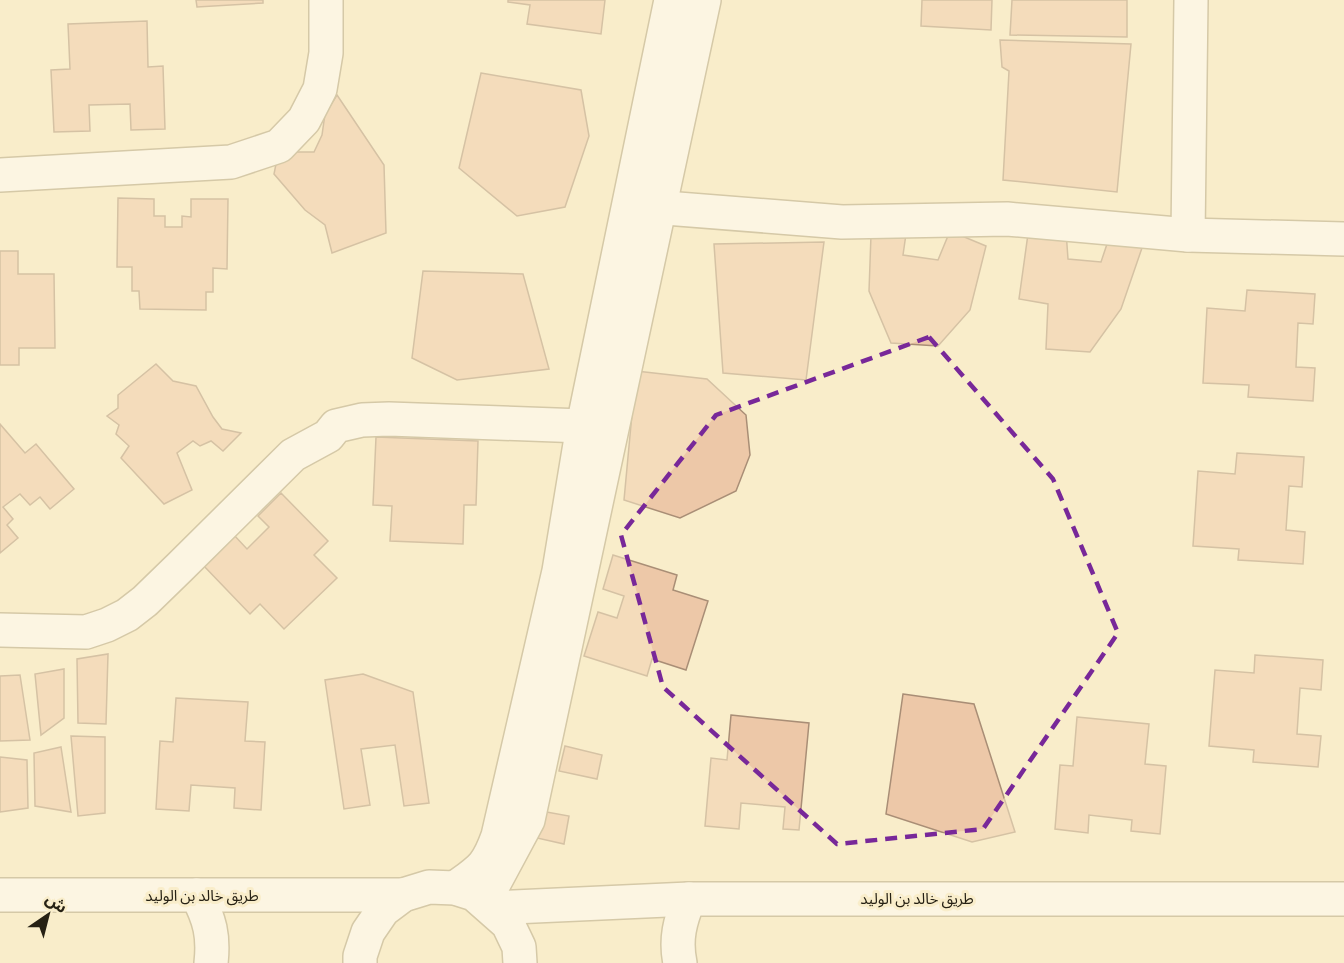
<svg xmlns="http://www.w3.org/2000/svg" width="1344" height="963" viewBox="0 0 1344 963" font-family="Manrope,'Noto Sans Arabic',sans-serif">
	<rect width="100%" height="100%" fill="#f9edca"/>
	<g fill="#edc8a8" stroke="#a98e76" stroke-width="1.5">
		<path d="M196,0H263V3L197,7Z"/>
		<path d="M508,0H605L601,34L527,24L530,5L508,2Z"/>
		<path d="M922,0H992L991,30L921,26Z"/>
		<path d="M1012,0H1127V37L1010,35Z"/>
		<path d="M147,21L148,67L163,66L165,129L131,130L130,104L89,105L90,131L54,132L51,70L70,69L68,24Z"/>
		<path d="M1000,40L1131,44L1117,192L1003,180L1009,71L1002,67Z"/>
		<path d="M481,73L581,90L589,136L565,207L517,216L459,168Z"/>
		<path d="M337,95L384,165L386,233L332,253L325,225L305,210L274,174L277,159L287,152H314L322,135L325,114Z"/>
		<path d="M118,198L154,199V216H165V227H182V216L191,217V199H228L227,269L213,268V292H206V310L140,309L139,291H132V267H117Z"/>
		<path d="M907,227L903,255L938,260L950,231L986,246L970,310L938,346L891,343L869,291L871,235Z"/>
		<path d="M1066,231L1068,259L1101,262L1110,235L1143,245L1121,309L1090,352L1046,349L1048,304L1019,299L1028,234Z"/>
		<path d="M824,242L806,380L723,373L714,244Z"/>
		<path d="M0,251H18V274H54L55,348H19V365H0Z"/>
		<path d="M423,271L523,274L549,369L457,380L412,358Z"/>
		<path d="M1247,290L1315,294L1313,324L1298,323L1296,367L1315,368L1313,401L1248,397L1249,385L1203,383L1207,308L1245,311Z"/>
		<path d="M156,364L173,381L196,386L213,417L222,429L241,433L223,451L211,441L200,446L193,441L177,453L192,490L164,504L121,458L129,446L116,434L119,425L107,416L118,408V395Z"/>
		<path d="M636,371L707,379L746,415L750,455L736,491L680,518L624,500Z"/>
		<path d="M0,424L25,453L36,444L74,489L50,509L40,497L30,505L20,494L3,507L13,519L7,525L18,538L0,553Z"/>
		<path d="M376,437L478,441L476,505H464L463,544L390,541L392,506L373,505Z"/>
		<path d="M1237,453L1304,457L1302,487L1289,486L1286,530L1305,532L1303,564L1238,560L1239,549L1193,546L1198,471L1235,474Z"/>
		<path d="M281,493L328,541L314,555L337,578L284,629L260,604L250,614L202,564L233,534L247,549L269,527L258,516Z"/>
		<path d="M613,555L677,575L673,590L708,601L686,670L652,659L647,676L584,656L598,612L617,618L624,596L603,589Z"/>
		<path d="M108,654L106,724L78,723L77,659Z"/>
		<path d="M1255,655L1323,660L1321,690L1300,688L1297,734L1321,736L1318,767L1253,762L1254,750L1209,746L1215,670L1254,673Z"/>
		<path d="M64,669V718L41,735L35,674Z"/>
		<path d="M363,674L413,692L429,803L404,806L395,745L361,749L370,805L344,809L325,680Z"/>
		<path d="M20,675L30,740L0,741V676Z"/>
		<path d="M903,694L974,704L1015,832L972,842L886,814Z"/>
		<path d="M176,698L248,702L245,741L265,742L261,810L234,808L235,788L191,785L189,811L156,809L160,741L173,742Z"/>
		<path d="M731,715L809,723L799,830L783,829L785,807L741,803L739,829L705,826L711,758L727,760Z"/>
		<path d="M1077,717L1149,724L1145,764L1166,766L1160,834L1131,831L1132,820L1089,815L1088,833L1055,829L1060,765L1073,766Z"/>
		<path d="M71,736L105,737V813L78,816Z"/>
		<path d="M565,746L602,755L597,779L559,771Z"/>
		<path d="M61,747L71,812L35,806L34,753Z"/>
		<path d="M0,757L27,760L28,808L0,812Z"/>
		<path d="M541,811L569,816L564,844L537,838Z"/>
	</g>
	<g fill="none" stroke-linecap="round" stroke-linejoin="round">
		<g stroke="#a99d7d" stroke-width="36">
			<g id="minor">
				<path d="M0,175L231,162L279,146L304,120L320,89L326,53V0"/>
				<path d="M640,206L842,222L1007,219L1188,235L1344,239"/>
				<path d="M1188,235L1191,0"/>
				<path d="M0,630L86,632L107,625L127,615L145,601L180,567L293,455L328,436L336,426L362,420L389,419L583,426"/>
				<path d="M455,888C481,869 487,867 498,836L559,571L583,426L671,0"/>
				<path d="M0,895H403"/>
				<path d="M197,895C210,920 214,936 211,963"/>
				<path d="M484,902L528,820L704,0"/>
				<path d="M491,908L689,899H1344"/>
				<path d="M360,963V956L368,932L383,910L403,895L429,887L455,888L474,894L508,924L519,947L520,963"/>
				<path d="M680,963C675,939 680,921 689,899"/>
			</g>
		</g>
		<use href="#minor" stroke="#fff" stroke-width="33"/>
	</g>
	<path d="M0 0H1344V963H0ZM929,337L1053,479L1118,633L983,829L837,844L663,687L621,535L716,415Z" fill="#f9edca" fill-opacity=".55" fill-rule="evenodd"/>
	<path fill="none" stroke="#782899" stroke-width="4.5" stroke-dasharray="12 8" stroke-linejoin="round" d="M929,337L1053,479L1118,633L983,829L837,844L663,687L621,535L716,415Z"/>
	<g text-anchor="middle" stroke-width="6" stroke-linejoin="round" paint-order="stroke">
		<g font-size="15" fill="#262114" stroke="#f9edca">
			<text x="202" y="901">طريق خالد بن الوليد</text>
			<text x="917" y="904">طريق خالد بن الوليد</text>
		</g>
	</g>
	<g transform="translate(48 915) rotate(35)" stroke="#f9edca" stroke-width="4.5" paint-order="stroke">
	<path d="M0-4.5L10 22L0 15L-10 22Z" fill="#262114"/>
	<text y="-9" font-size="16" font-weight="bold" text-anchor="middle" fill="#262114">ش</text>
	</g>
</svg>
